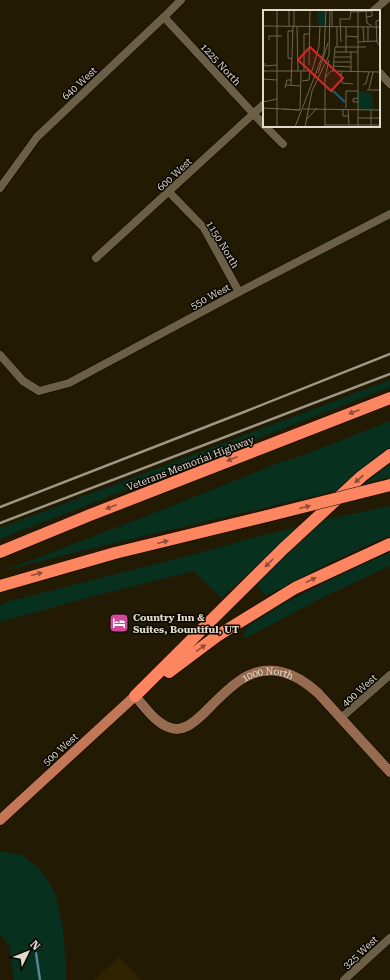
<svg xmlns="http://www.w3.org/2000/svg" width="390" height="980" viewBox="0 0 390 980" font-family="'Roboto Serif',serif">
	<rect width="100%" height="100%" fill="#231a03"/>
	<path fill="#2f2302" d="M119,957L141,980H94Z"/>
	<g fill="#07301e">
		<path d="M390,380V387L0,539V528Z"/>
		<path d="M390,421V447L360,470L339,490L68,554L0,572L157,512L283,461L301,456Z"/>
		<path d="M390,463V477L366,483Z"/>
		<path d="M390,506V535L333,561L266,596L256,585L324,520Z"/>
		<path d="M297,527L265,558L221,598L194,571L102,594L0,622V605L10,601L195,554L256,537Z"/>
		<path d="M390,552V566C365,578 339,589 314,602C290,614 267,628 242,639L247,627L279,606L336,577Z"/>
		<path d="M1,851L22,855L39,868L55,892L62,922L66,961V980H14L9,945L0,934V852Z"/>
	</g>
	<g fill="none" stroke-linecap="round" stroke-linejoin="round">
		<path stroke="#548590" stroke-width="2.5" d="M36,953L40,980"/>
		<g stroke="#0c0500" stroke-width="9">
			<g id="street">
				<path d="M373,11L386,0"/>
				<path d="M164,17L264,125"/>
				<path d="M379,72L390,84"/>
				<path d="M265,126L283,144"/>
				<path d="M0,188L37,137L164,17L181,0"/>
				<path d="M169,192L204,228L239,292"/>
				<path d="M96,258L264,104"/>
				<path d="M0,355L23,381L39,391L69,383L239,292L390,214"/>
				<path d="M341,718L390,675"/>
				<path d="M344,980L390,938"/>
			</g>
		</g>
		<g stroke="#0c0500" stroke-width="11">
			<g id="secondary">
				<path id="s1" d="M135,696C145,707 156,724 171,728C184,732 194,722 203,714C214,703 226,690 239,681C267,661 295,672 318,693L390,772"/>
			</g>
		</g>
		<g stroke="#0c0500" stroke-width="11">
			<path id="primary" d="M0,820L135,696"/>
		</g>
		<g stroke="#0c0500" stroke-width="13">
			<g id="highway">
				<path d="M0,552L90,515L390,398"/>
				<path d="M0,586L115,553L267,516"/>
				<path d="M169,672L217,636L295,588L390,544"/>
				<path d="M135,696L283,549L362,476L390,455"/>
			</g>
		</g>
		<use href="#street" stroke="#6b6047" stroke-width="8"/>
		<use href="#secondary" stroke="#976b4f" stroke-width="10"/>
		<use href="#primary" stroke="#c37757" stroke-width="10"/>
		<use href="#highway" stroke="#fd8661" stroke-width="12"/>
		<g stroke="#9e9785" stroke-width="2.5">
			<path d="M0,507L244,412L390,354"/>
			<path d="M0,523L390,374"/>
		</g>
		<g stroke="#0c0500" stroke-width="13" stroke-linecap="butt">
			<path id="highway-bridge" d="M267,516L390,485"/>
		</g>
		<use href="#highway-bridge" stroke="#fd8661" stroke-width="12"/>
	</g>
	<defs><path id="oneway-solid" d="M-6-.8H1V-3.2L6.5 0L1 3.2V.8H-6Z"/></defs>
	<g fill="#8f4c36">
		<use href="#oneway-solid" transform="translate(354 412) rotate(159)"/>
		<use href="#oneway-solid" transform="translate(232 459) rotate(159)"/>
		<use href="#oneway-solid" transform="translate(359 479) rotate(139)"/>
		<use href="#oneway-solid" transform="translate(111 507) rotate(159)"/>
		<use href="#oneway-solid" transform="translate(305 507) rotate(-14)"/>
		<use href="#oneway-solid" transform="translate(163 542) rotate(-14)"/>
		<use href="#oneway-solid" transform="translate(269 563) rotate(135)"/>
		<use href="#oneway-solid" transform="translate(37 574) rotate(-15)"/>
		<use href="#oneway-solid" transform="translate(311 580) rotate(-26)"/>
		<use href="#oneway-solid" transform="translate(201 648) rotate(-36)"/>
	</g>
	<defs>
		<g id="hotel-square" transform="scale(1)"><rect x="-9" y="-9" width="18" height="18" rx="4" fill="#d1479c" stroke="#090601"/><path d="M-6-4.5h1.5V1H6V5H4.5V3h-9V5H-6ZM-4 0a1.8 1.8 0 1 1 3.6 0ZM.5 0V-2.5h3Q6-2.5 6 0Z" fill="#fff"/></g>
	</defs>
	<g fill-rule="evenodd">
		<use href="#hotel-square" x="119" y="623"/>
	</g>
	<g text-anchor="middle" stroke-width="3" stroke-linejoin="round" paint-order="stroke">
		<g font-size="10" fill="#e0dacb" stroke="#090601">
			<text transform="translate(221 64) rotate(47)" y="4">1225 North</text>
			<text transform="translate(79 83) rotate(-43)" y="4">640 West</text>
			<text transform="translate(174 174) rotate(-43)" y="4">600 West</text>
			<text transform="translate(223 244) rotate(59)" y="4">1150 North</text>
			<text transform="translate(210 296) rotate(-28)" y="4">550 West</text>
			<text transform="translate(190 463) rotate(-21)" y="4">Veterans Memorial Highway</text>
			<text dy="4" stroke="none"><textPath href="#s1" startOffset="165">1000 North</textPath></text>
			<text transform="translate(359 690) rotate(-42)" y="4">400 West</text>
			<text transform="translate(60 749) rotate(-42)" y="4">500 West</text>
			<text transform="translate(360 952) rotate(-43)" y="4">325 West</text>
		</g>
		<g font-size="10" font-weight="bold" fill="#e0dacb" stroke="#090601" text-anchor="start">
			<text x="133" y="621">Country Inn &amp;<tspan x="133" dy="12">Suites, Bountiful, UT</tspan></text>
		</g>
	</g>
	<g transform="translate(263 10)">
		<rect width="117" height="117" fill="#231a03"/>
		<path d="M54,0H62V16H56ZM95,81L109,83L110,100L95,98Z" fill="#07301e"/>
		<path fill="none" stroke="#186077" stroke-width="2" d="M68,79L82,92"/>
		<path fill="none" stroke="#6f6753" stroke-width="1" d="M26,0V16M31,0V16M88,2L109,1V6L103,7M103,2L104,13L109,16M117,10L113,11L114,32L117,36M0,16L117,17M69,16V0M34,17L35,61M100,17L101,31M83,26L95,27M6,30V26H19M105,31V16M78,32L77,9H87L88,0M95,32L114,31M74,37V16M72,42H95M83,42V17M88,42V62M72,47H88M29,49L25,48V21H30M71,52H88M2,53V56L14,55M46,55L47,0M70,56L88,57M41,61V24H47M70,61L72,37H103M78,61L79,73L90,74M55,63L65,33M0,66L1,61H49L56,36L57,16M62,68L68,61L117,62M62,68L66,50M0,69L14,70M39,71L46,70L47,61M23,75L38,76M100,75L103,73L106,62M28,76L30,16M22,78L24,70H28M106,79L110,62M104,80H117M95,88L90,89V92H95M0,92L14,89M0,98L37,100M83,98V81H95M20,99L37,100L38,61M40,99L117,100M80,99V106H86M85,100L86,115M95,108H117M44,109L54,98M62,115H117M14,117V0M32,117L61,42L63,0M42,117L49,81L66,45L67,0M62,117V68M95,117V0M108,117V100"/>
		<path fill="#d62828" fill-opacity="0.15" stroke="#d62828" stroke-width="2" d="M47,37L80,68L68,81L35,50Z"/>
		<rect width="117" height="117" fill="none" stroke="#e0dacb" stroke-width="2"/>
	</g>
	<g transform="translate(28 952) rotate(47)" stroke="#090601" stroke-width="3" paint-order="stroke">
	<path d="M0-3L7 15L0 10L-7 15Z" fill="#e0dacb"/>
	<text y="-6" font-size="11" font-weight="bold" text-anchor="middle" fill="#e0dacb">N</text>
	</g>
</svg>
